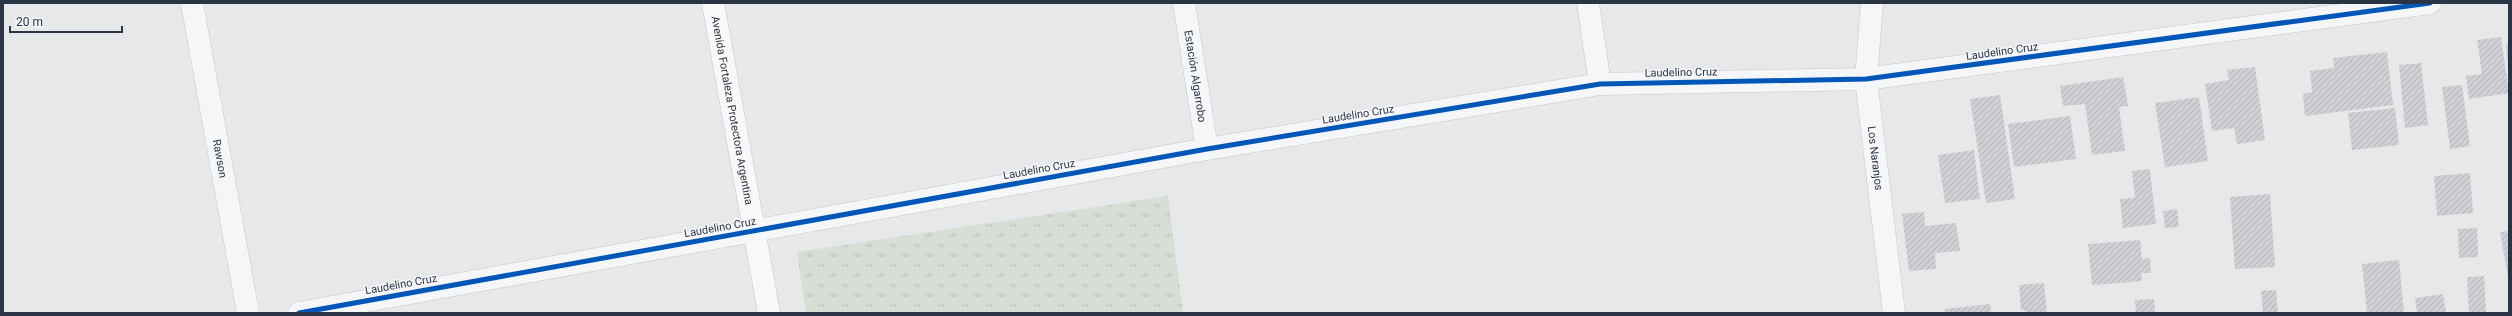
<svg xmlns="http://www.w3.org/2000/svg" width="2512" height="316" viewBox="0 0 2512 316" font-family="Roboto,sans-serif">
	<defs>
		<pattern id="park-tufts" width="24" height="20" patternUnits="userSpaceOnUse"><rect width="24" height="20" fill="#d6ded6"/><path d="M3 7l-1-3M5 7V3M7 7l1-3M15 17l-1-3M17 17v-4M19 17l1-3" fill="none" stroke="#b8bfb9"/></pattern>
		<pattern id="building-hatch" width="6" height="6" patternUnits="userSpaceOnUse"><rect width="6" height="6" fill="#ced0d3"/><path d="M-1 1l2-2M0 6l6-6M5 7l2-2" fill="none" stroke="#b1b3b6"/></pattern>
	</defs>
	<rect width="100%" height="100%" fill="#e6e8ea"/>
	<path fill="url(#park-tufts)" d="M1168,196L1183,313H806L797,252Z"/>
	<g fill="url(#building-hatch)">
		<path d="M2501,37L2509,93L2469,99L2466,76L2482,74L2477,40Z"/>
		<path d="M2506,44H2509V68H2508Z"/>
		<path d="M2387,52L2393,105L2305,116L2303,94L2312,92L2310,71L2334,68L2333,58Z"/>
		<path d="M2421,63L2428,125L2405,128L2399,65Z"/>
		<path d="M2255,67L2265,140L2237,144L2234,128L2212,131L2205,84L2229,80L2227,70Z"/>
		<path d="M2123,77L2128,106L2119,107L2125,151L2092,155L2085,104L2063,106L2060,86Z"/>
		<path d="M2462,85L2470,146L2450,149L2442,87Z"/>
		<path d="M2000,95L2015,199L1986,203L1970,99Z"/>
		<path d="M2199,97L2208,161L2165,167L2155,103Z"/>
		<path d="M2395,108L2399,145L2352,150L2348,113Z"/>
		<path d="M2070,116L2076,159L2014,167L2008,124Z"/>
		<path d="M1974,150L1980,199L1945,203L1938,155Z"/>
		<path d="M2150,169L2156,224L2123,228L2120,199L2135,198L2132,171Z"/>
		<path d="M2470,173L2473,213L2437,216L2434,176Z"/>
		<path d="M2270,194L2275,267L2235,269L2230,197Z"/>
		<path d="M2177,209L2179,227L2165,228L2163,211Z"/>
		<path d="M1924,212L1925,226L1956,223L1960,251L1935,253L1936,269L1909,271L1902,214Z"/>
		<path d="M2477,228L2478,257L2459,258L2458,229Z"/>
		<path d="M2509,231V277H2508L2500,232Z"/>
		<path d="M2140,240L2142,259L2150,258L2151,273H2141L2142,281L2092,285L2088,244Z"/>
		<path d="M2399,260L2404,313H2367L2362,264Z"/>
		<path d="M2484,276L2486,312L2469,313L2467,277Z"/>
		<path d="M2044,283L2047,313H2026L2025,310H2021L2019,285Z"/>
		<path d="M2276,290L2278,313H2263L2261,291Z"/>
		<path d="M2443,294L2446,312L2417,313L2415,298Z"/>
		<path d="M2154,299L2155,313H2136L2135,300Z"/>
		<path d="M1990,304L1991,313H1945V309Z"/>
	</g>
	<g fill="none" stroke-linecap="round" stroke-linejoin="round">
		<g stroke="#c4c6c8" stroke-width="23">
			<g id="minor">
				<path id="s1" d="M192,3L248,313"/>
				<path id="s2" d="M1184,3L1207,149"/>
				<path d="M1588,3L1600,84"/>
				<path id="s3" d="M1872,3L1866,79L1894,313"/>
				<path d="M299,313L1207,149L1600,84L1866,79L2430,3"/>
			</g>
		</g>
		<g stroke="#c2c5c8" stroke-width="23">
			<g id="major">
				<path id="s4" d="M713,3L769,313"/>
			</g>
		</g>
		<use href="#minor" stroke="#f5f6f7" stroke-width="22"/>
		<use href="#major" stroke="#f8f8f8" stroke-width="22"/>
		<g stroke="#f4f6f9" stroke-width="8">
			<path id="cycleway" d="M299,313L1207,149L1600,84L1866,79L2430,3"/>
		</g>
		<use href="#cycleway" stroke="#0057b8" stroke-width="5"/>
	</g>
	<g text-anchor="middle" stroke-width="3" stroke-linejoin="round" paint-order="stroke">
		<g font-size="11" fill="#2b3445" stroke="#f4f6f9">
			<text transform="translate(2002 51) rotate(-8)" y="4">Laudelino Cruz</text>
			<text transform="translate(1681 72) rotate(-1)" y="4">Laudelino Cruz</text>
			<text dy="4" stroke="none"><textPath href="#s2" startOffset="74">Estación Algarrobo</textPath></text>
			<text dy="4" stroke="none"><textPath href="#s4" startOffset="109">Avenida Fortaleza Protectora Argentina</textPath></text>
			<text transform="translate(1358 114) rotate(-9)" y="4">Laudelino Cruz</text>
			<text dy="4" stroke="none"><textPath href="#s1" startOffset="158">Rawson</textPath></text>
			<text dy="4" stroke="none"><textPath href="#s3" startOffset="156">Los Naranjos</textPath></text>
			<text transform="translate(1039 169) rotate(-10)" y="4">Laudelino Cruz</text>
			<text transform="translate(720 227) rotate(-10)" y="4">Laudelino Cruz</text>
			<text transform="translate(401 284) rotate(-10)" y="4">Laudelino Cruz</text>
		</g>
	</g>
	<rect width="2512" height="316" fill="none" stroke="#2b3445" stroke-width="8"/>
	<path d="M10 26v6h112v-6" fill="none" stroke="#2b3445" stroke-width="2"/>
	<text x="16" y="26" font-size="12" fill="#2b3445" stroke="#f4f6f9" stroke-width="3" paint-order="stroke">20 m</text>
</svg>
